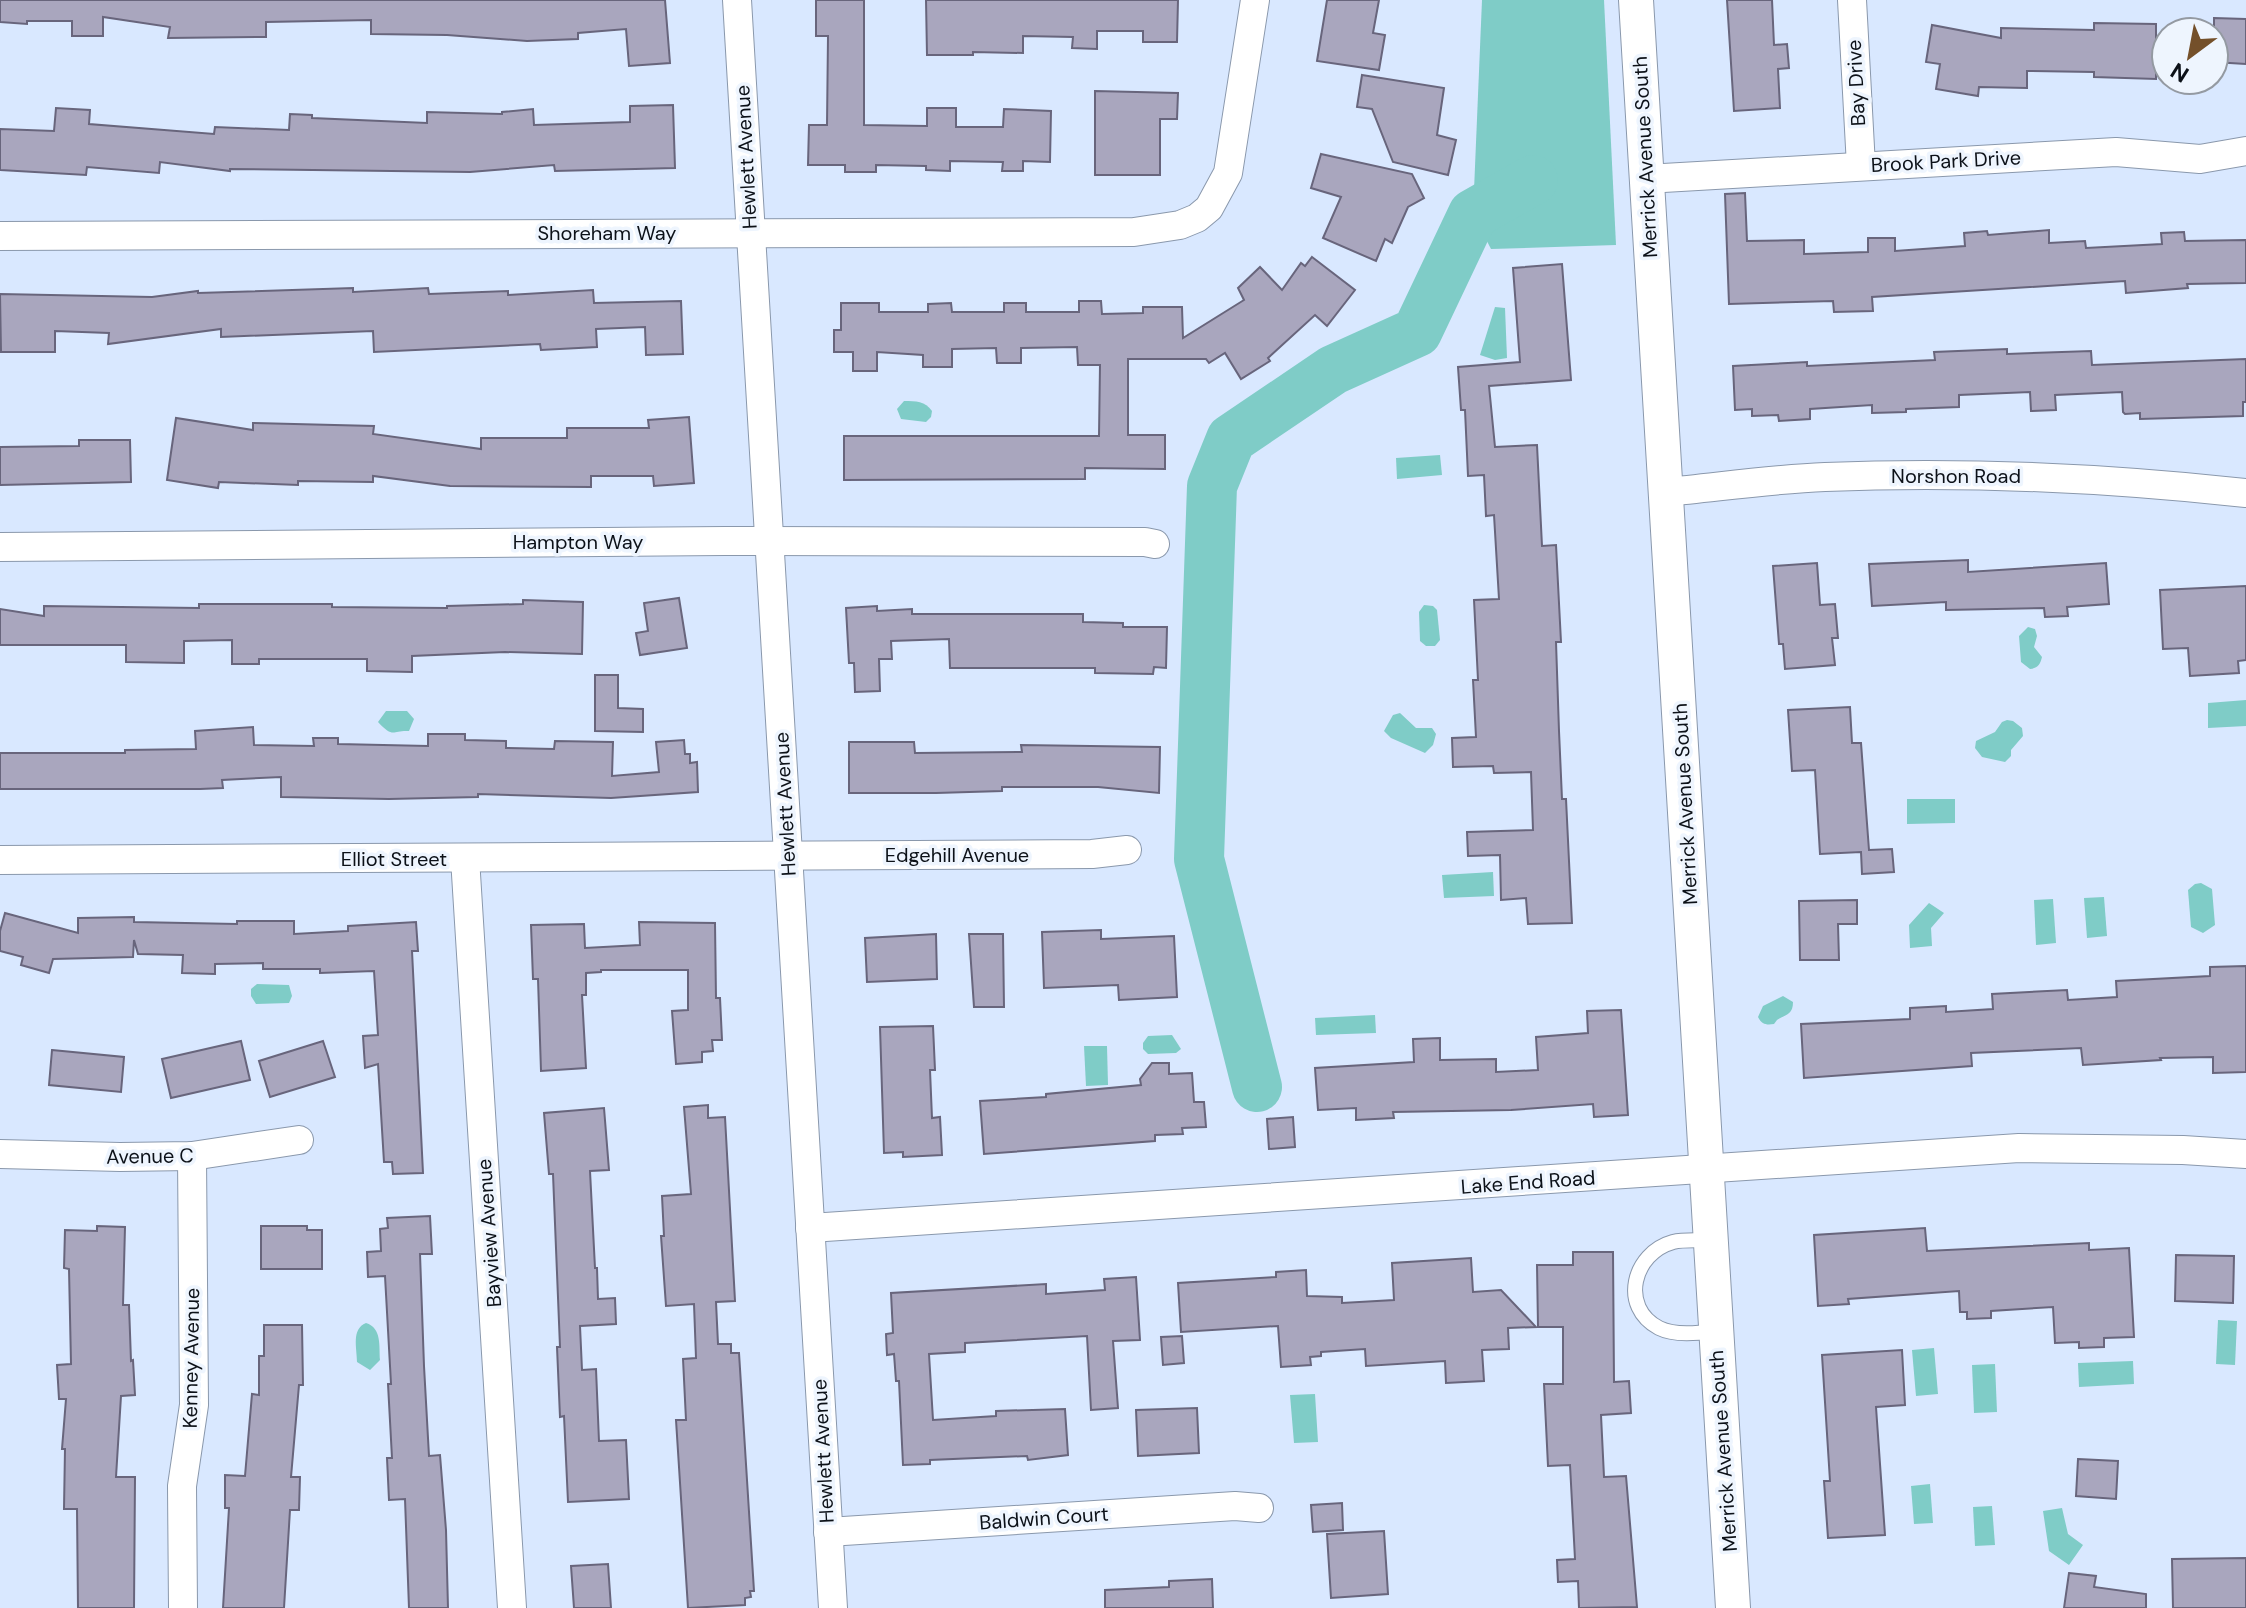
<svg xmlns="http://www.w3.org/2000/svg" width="2246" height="1608" viewBox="0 0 2246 1608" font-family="'DM Sans',sans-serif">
	<rect width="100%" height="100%" fill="#d9e8ff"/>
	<g fill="#7fccc7">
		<path d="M1482,0H1604L1616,245L1491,249L1473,214Z"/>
		<path d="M1495,307L1505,308L1507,358L1495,360L1480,355Z"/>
		<path d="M904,401C916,401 925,401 932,411L931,417L926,422L901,419L897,409Z"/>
		<path d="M1440,455L1442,475L1397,479L1396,458Z"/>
		<path d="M1424,605L1433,606L1437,610L1440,640L1435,646H1426L1420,641L1419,612Z"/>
		<path d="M2028,627L2035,629L2037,636L2034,647L2042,657C2040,665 2038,668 2030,669L2021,662L2019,636Z"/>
		<path d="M2246,700V726L2208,728V703Z"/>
		<path d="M386,711H407L414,719L409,731C392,730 394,739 378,722Z"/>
		<path d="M1400,713L1416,728H1432L1436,734L1433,745L1425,753L1391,738L1384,731L1393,715Z"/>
		<path d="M2007,720L2013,721L2022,728L2023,736L2011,750V756L2005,762L1982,757L1975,748L1976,741L1995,732L2002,722Z"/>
		<path d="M1907,799H1955V823L1907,824Z"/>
		<path d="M1493,872L1494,896L1444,898L1442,875Z"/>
		<path d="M2201,883L2212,889L2215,925L2203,933L2191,927L2188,890L2195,884Z"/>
		<path d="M2104,897L2107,936L2087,938L2084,898Z"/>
		<path d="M2053,899L2056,943L2036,945L2034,900Z"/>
		<path d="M1929,903L1944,913L1931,928L1932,946L1910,948L1909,925Z"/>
		<path d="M257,984L289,985L292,996L289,1003L256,1004L251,996V989Z"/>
		<path d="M1783,996L1793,1002C1793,1015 1786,1014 1777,1020L1774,1024C1767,1025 1762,1025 1758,1017L1763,1006Z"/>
		<path d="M1375,1015L1376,1033L1316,1035L1315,1018Z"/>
		<path d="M1172,1035L1181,1049L1176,1053L1148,1054L1143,1049V1043L1148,1036Z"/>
		<path d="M1084,1046H1107L1108,1085L1086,1086Z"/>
		<path d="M2218,1320L2237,1321L2235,1365L2216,1364Z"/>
		<path d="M366,1323C382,1328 379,1346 380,1360L370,1370L357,1362C357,1348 351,1329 366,1323Z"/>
		<path d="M1934,1348L1938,1394L1916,1396L1912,1350Z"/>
		<path d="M2133,1361L2134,1384L2079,1387L2078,1363Z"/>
		<path d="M1995,1364L1997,1412L1974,1413L1972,1365Z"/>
		<path d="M1315,1394L1318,1442L1294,1443L1290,1395Z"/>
		<path d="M1930,1484L1933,1523L1914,1524L1911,1486Z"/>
		<path d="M1992,1506L1995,1545L1975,1546L1973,1507Z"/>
		<path d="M2062,1508L2068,1534L2083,1545L2069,1565L2049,1551L2043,1511Z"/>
	</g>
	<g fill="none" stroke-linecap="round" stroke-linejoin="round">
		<path stroke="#7fccc7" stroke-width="50" d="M1257,1087L1199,859L1212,486L1231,439L1333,370L1417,332L1473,214L1533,180"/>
	</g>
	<g fill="#a9a6be" stroke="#68657c" stroke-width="2">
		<path d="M0,0H665L670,63L629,66L626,29L578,33V39L527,41L447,35L371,34V20L266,22V37L168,38L170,27L103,17V36H72V21H27V24L0,22Z"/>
		<path d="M816,0H864V125L927,126V108H956V127H1003L1004,109L1051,111L1050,162L1023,161V171H1002L1003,162L950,161V171L926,170V166L876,165V172H845V165H808L809,125H827L828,36H816Z"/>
		<path d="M926,0H1178L1177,42H1143V31H1097V49L1072,48L1073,37L1023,36V53L973,52V55H927Z"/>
		<path d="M1327,0H1379L1373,33L1385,35L1379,70L1317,61Z"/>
		<path d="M1727,0H1772L1774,45L1787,44L1789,68L1778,69L1780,108L1734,111Z"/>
		<path d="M2214,18L2246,19V64L2214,62Z"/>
		<path d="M2094,23L2156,24V79L2094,77V72L2027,71V88L1979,87L1978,96L1936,89L1940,64L1926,62L1932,25L2001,38V28L2094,30Z"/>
		<path d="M1362,75L1444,88L1437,135L1456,140L1448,175L1393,162L1372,109L1357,107Z"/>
		<path d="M1095,91L1178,93L1177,119H1160V175H1095Z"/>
		<path d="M673,105L675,168L555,171L554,165L470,172L230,169V171L160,162L159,173L87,167L86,175L0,170V129L54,131L56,108L90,110L89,124L214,134L215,127L289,130L290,114L312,115V118L427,123V112L502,114V112L533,109L534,125L630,122V106Z"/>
		<path d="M1321,154L1412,174L1424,198L1408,207L1392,243L1385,239L1376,261L1323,238L1341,197L1311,188Z"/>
		<path d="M1745,193L1747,241L1804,240V254L1868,252V238H1895V251L1965,246L1964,233L1987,231L1988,235L2049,230V243L2085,241L2086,248L2162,244L2161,233L2184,232L2185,241L2246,240V283L2187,284L2188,288L2126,293L2125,281L1872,297L1873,311L1834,312L1833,301L1729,304L1725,194Z"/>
		<path d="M1312,257L1355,290L1327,326L1315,315L1268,358L1270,361L1241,379L1225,353L1209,363L1206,359H1128V435H1165V469L1085,468V479L844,480V436H1099L1100,365H1078L1077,347L1021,348V363H997L996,348L952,349V367H923V355L877,352V371H853V352H834V330H841V303H879V312H928V304L951,303L952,312H1004V303H1026V312H1079V301H1101L1102,314L1143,313V307H1182L1183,338L1244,300L1238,288L1260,267L1282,290L1301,263L1305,266Z"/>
		<path d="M1562,264L1571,380L1489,386L1495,447L1537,445L1542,546L1556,545L1561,642H1556L1559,731L1562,799H1566L1572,923L1528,924L1526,898L1501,900L1500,855L1468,856L1467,832L1533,830L1531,772L1494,773L1493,766L1453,767L1452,738L1476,737L1473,680H1478L1474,600L1499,599L1494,515L1486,516L1484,475L1468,476L1465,410H1461L1458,367L1520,362L1513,268Z"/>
		<path d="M353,288V292L428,288L429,294L508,291V295L593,290L594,303L681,301L683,354L646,355L645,327L596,329L597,347L541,350L540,344L374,352L373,331L221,337V329L108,344L109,333L55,331V352H1L0,294L152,297L198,291V293Z"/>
		<path d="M2007,349V354L2091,351L2092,365L2246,359V402H2243V416L2140,419V413L2125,414L2123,412L2122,392L2055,395L2056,410L2031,411L2030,392L1959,395V407L1906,409V412L1872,413V405L1810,409V419L1779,421L1778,415L1752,416V409L1735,410L1733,366L1807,362V366L1935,360L1934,352Z"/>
		<path d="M689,417L694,483L654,486L653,476H591V487L450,486L373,476V482L298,481V485L219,482L218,488L167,480L176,418L253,430V423L374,426L373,434L481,449V438H567V428H649L648,420Z"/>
		<path d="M79,440H130L131,482L0,485V447L79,446Z"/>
		<path d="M1968,560V572L2106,563L2109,604L2067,607L2068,616L2045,617L2044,608L1946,610V602L1872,606L1869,564Z"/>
		<path d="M1817,563L1820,605L1835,604L1838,638H1832L1835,665L1785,669L1783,644H1779L1773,566Z"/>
		<path d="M2246,586V660L2238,661L2239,673L2190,676L2188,648L2163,649L2160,590Z"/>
		<path d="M679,598L687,648L640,655L636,633L648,631L644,603Z"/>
		<path d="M523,600L583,602L582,654L505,652L412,656V672L367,671V659H259V664H232V640L184,641V663L126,662V645H0V609L44,616V606L199,608V604H332V607L447,608V606L523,604Z"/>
		<path d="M877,606V611L912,609V614H1083V622L1123,623V627H1167L1166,668L1154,667L1153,674L1095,673V668H950L949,639L891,641L892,659H879L880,691L855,692L854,663H849L846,608Z"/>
		<path d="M595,675H618V708L643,709V732L595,731Z"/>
		<path d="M1850,707L1852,743H1861L1869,850L1892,849L1894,872L1862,874L1861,852L1820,854L1815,770L1792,771L1788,710Z"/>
		<path d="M253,727L254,745L314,746L313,738H338V744L428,746V734H465V740L506,741V748L554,749L555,741L613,742L612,776L659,772L656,742L684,740L685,754H690V763L697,762L698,792L611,798L478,794V797L389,799L281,797V777L222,780L223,788L200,789H0V753H125V750L196,749L195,731Z"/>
		<path d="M849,742H914L915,753L1022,752L1021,745L1160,747L1159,793L1098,787H1002V791L936,793H849Z"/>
		<path d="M1857,900V924H1838L1839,960H1800L1799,901Z"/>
		<path d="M5,913L78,933V918L134,917V922L237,924V921H294V934L348,931V926L416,922L418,951H412L423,1173L393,1174L392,1162H384L378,1064L365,1068L363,1036L378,1035L374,971L320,973V969H263V963L215,964V974L182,973L183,955L138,954L134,940L133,957L53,959L49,973L21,965L23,957L0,951V931Z"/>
		<path d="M639,922L715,923L716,998H720L722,1040H712L713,1051L702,1052V1062L676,1064L672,1011L688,1010V970H601V972L586,973V995H582L586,1068L541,1071L538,979H533L531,925L584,924L585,948L640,945Z"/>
		<path d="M1101,930V939L1174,936L1177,997L1119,1000L1118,985L1044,988L1042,932Z"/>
		<path d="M936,934L937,979L867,982L865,938Z"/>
		<path d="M969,934H1003L1004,1007H974Z"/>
		<path d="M2246,966V1072L2213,1073V1057L2160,1058L2161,1060L2083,1065L2081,1048L1971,1053L1972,1066L1804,1078L1801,1024L1910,1019V1008L1946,1006V1012L1993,1009L1992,994L2067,990L2068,1000L2117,997L2116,981L2210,976V967Z"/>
		<path d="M1621,1010L1628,1115L1594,1117L1593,1104L1511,1110L1393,1112L1394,1118L1356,1120V1108L1318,1110L1315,1068L1414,1062L1413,1039L1440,1038V1060L1496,1059V1072L1538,1070L1536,1037L1588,1033L1587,1011Z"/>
		<path d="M933,1026L935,1070H930L932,1118L940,1117L942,1155L903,1157V1152L884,1153L880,1027Z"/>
		<path d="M241,1041L250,1080L171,1098L162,1059Z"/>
		<path d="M323,1041L335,1077L270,1097L259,1061Z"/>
		<path d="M52,1050L124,1057L121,1092L49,1085Z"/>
		<path d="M1152,1063H1169V1074L1192,1073L1194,1102H1204L1206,1127L1182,1128L1183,1134L1155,1135V1141L984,1154L980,1101L1046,1097V1094L1141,1085L1140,1079Z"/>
		<path d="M708,1105V1118L725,1117L735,1301L716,1302L718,1344H731V1353H739L754,1591H750L751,1597L745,1598V1605L688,1608L676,1420H686L683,1359L696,1358L694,1304L666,1306L661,1236H664L662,1196L691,1194L684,1107Z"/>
		<path d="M604,1108L609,1170L590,1171L595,1268H597L598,1299L615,1298L616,1324L580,1326L582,1370L596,1369L599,1441L626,1440L629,1499L568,1502L564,1416L560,1417L557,1347H560L553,1174H549L544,1113Z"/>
		<path d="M1293,1117L1295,1147L1269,1149L1267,1119Z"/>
		<path d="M430,1216L432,1254H420L424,1366L429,1456L440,1455L446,1530L448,1608H409L405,1499L389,1500L387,1458H392L388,1384H391L385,1276L368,1277L367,1252L381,1251L380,1229L388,1228L387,1218Z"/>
		<path d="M97,1226L125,1227L123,1305H129L131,1361L133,1360L135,1395L121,1396L116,1477H135L134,1608H78L77,1509H64L65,1449H62L66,1399H59L57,1365L71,1364L69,1269L64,1268L65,1230L97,1231Z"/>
		<path d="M261,1226H307V1230H322V1269H261Z"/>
		<path d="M1925,1228L1927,1251L2089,1243V1250L2129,1248L2134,1337L2104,1338V1347L2079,1348V1342L2055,1343L2053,1307L1991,1311V1318L1967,1319V1312H1960L1959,1291L1848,1299L1849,1304L1818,1306L1814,1235Z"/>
		<path d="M1573,1252H1613L1614,1382L1629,1381L1631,1413L1601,1415L1604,1477L1626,1476L1637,1607L1579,1608L1578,1581L1558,1582L1557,1560L1575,1559L1570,1465L1548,1466L1544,1384H1563V1327H1538L1537,1265H1573Z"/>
		<path d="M2176,1255L2234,1256L2233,1303L2175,1301Z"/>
		<path d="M1471,1258L1473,1292L1501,1290L1536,1327L1508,1328L1509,1349L1482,1350L1484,1381L1446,1383L1445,1361L1366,1366L1365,1349L1321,1352V1356L1310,1357L1311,1365L1281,1367L1278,1326L1181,1332L1178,1283L1276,1277V1272L1306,1270L1307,1296L1342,1297V1303L1394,1300L1392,1263Z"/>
		<path d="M1136,1277L1140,1340L1113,1341L1118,1408L1091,1410L1087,1336L965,1343V1352L929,1354L933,1420L996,1416V1411L1065,1409L1068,1455L1028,1460L1027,1456L930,1460V1464L903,1465L899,1381H896L894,1354L887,1355L886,1334L893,1333L891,1293L1046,1284V1294L1105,1290L1104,1279Z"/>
		<path d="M264,1325H302L303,1385H299L291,1477H300L299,1510H290L284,1608H223L229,1508H225V1475L245,1476L252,1394L259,1395V1356H264Z"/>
		<path d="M1182,1336L1184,1363L1163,1365L1161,1337Z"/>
		<path d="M1902,1350L1905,1405L1876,1407L1885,1535L1828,1538L1824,1481H1830L1822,1355Z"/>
		<path d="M1197,1408L1199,1453L1138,1456L1136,1410Z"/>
		<path d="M2078,1459L2118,1461L2116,1499L2076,1496Z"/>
		<path d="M1342,1503L1343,1530L1313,1532L1311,1505Z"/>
		<path d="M1384,1531L1388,1594L1331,1598L1327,1534Z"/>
		<path d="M2246,1558V1608H2173L2172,1559Z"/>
		<path d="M608,1564L611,1608H574L571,1566Z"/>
		<path d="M2069,1573L2096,1576L2094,1587L2146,1594V1608H2064Z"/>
		<path d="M1212,1579L1213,1608H1105V1590L1169,1587V1581Z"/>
	</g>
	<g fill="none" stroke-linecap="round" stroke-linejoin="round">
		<g stroke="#8a98ac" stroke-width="16">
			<path id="service" d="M1711,1240C1700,1241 1685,1239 1673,1242C1633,1253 1619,1307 1659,1328C1675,1336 1699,1333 1716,1331"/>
		</g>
		<g stroke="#8a98ac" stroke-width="30">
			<g id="minor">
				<path d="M737,0L833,1608"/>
				<path d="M1852,0L1861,166"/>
				<path d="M1646,179L2116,152L2200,159L2246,151"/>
				<path d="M0,236L1134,232L1180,225L1197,218L1209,208L1228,173L1255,0"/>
				<path d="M1666,492C1719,487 1772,479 1825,477C1966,471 2106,478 2246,493"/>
				<path d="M0,547L725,541L1145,542L1155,544"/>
				<path d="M465,858L512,1608"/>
				<path d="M0,860L1092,854L1127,850"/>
				<path d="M0,1154L120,1157L192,1156L299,1140"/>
				<path d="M810,1228L2019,1148L2183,1150L2246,1154"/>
				<path d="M828,1532L1235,1506L1259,1508"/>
				<path d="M183,1608L182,1486L194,1405L192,1156"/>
			</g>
		</g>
		<g stroke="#8a98ac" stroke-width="36">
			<path id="tertiary" d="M1636,0L1733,1608"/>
		</g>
		<use href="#service" stroke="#fff" stroke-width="14"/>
		<use href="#minor" stroke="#fff" stroke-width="28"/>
		<use href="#tertiary" stroke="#fff" stroke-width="34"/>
	</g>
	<g text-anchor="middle" stroke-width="7" stroke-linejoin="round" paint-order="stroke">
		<g font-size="20" fill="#0c1118" stroke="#eef5fe">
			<text transform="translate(1856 83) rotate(-93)" y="7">Bay Drive</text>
			<text transform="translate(746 157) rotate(-93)" y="7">Hewlett Avenue</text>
			<text transform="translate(1645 157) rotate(-93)" y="7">Merrick Avenue South</text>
			<text transform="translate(1946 161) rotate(-3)" y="7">Brook Park Drive</text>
			<text x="607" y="240">Shoreham Way</text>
			<text x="1956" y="483">Norshon Road</text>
			<text x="578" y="549">Hampton Way</text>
			<text transform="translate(785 804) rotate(-93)" y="7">Hewlett Avenue</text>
			<text transform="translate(1685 804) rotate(-93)" y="7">Merrick Avenue South</text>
			<text x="957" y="862">Edgehill Avenue</text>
			<text x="394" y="866">Elliot Street</text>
			<text transform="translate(150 1156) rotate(-1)" y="7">Avenue C</text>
			<text transform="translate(1528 1182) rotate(-4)" y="7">Lake End Road</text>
			<text transform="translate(489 1233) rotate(-94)" y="7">Bayview Avenue</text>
			<text transform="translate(191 1358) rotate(-89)" y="7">Kenney Avenue</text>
			<text transform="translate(823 1451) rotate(-93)" y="7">Hewlett Avenue</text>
			<text transform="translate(1723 1451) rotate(-94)" y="7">Merrick Avenue South</text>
			<text transform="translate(1044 1518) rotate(-4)" y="7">Baldwin Court</text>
		</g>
	</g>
	<g transform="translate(2190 56) rotate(212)"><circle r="38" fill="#eef5fe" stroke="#949aa2" stroke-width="2"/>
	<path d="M0-6L14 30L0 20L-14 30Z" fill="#74502a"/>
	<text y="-12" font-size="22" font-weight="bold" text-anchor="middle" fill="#0c1118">N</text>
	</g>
</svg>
